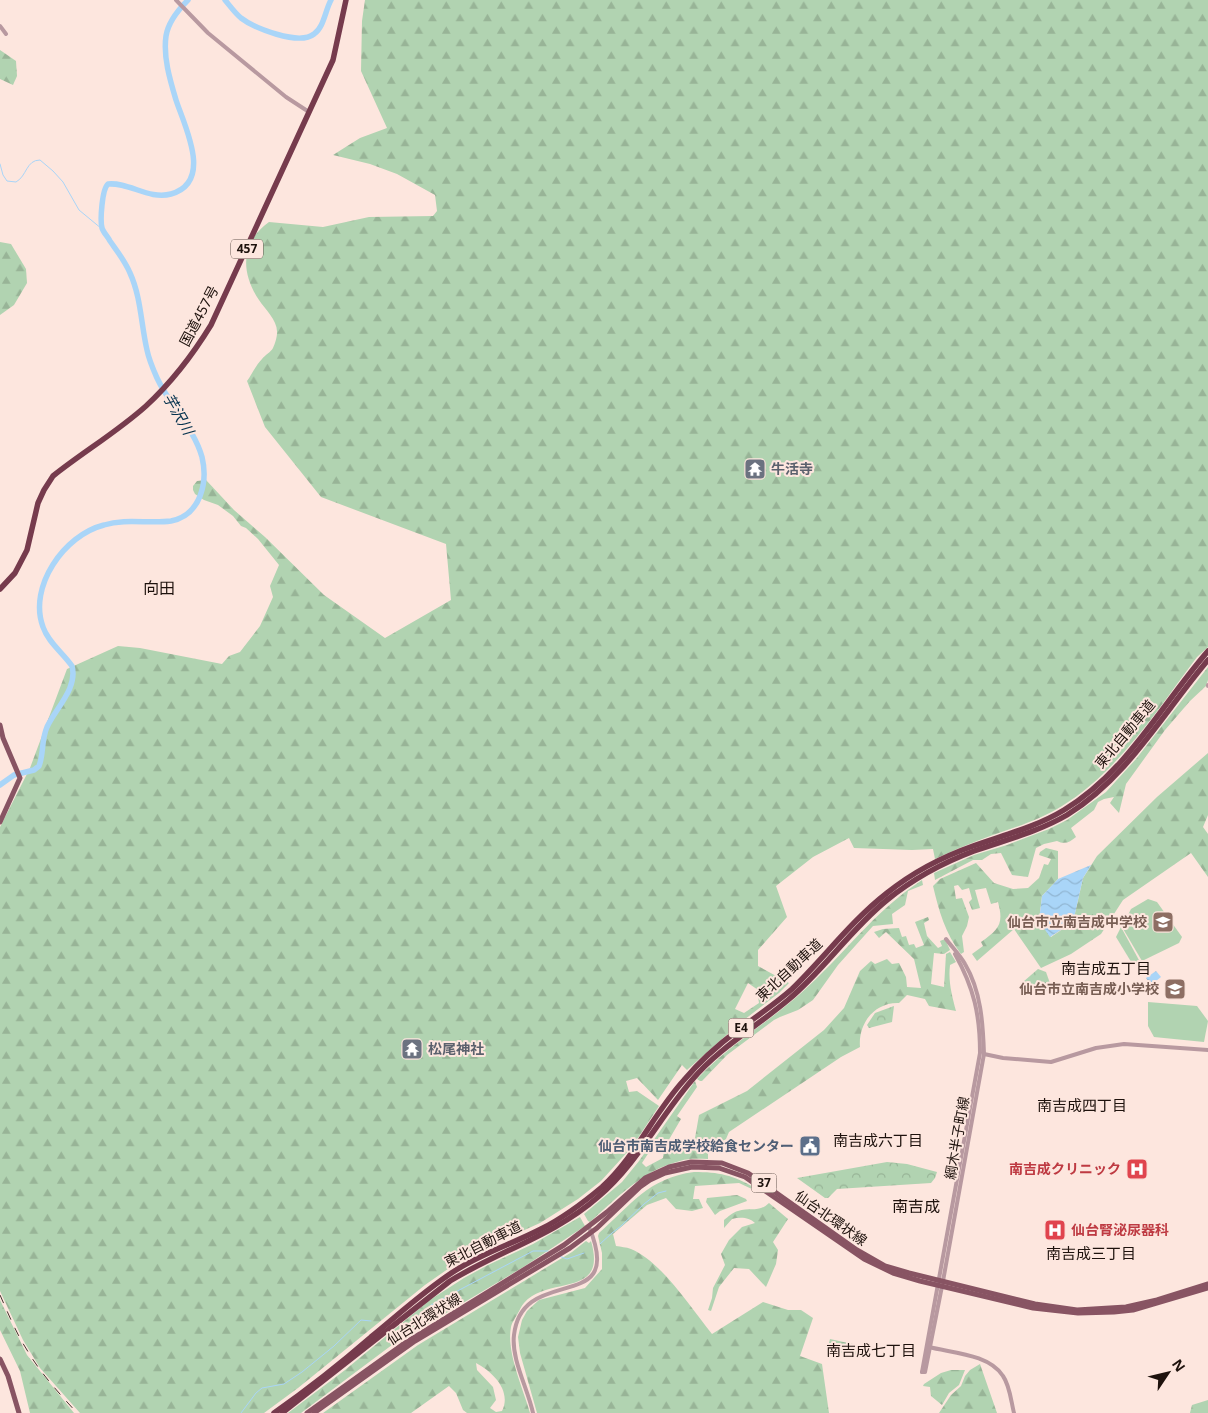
<svg xmlns="http://www.w3.org/2000/svg" width="1208" height="1413" viewBox="0 0 1208 1413" font-family="'Noto Sans','Noto Sans JP',sans-serif">
	<defs>
		<pattern id="forest-firs" width="22" height="20" patternUnits="userSpaceOnUse" patternTransform="scale(1.25)"><rect width="22" height="20" fill="#b1d3b1"/><path d="M5 1l3.5 6h-7zM16 11l3.5 6h-7z" fill="#98b497"/></pattern>
		<pattern id="park-crowns" width="20" height="18" patternUnits="userSpaceOnUse" patternTransform="scale(1.25)"><rect width="20" height="18" fill="#b1d3b1"/><path d="M2 6a3 3 0 1 1 6 0M12 15a3 3 0 1 1 6 0" fill="none" stroke="#98b497"/></pattern>
		<pattern id="water-waves" width="16" height="10" patternUnits="userSpaceOnUse" patternTransform="scale(1.25)"><rect width="16" height="10" fill="#a9d5f8"/><path d="M0 5q4-4 8 0t8 0" fill="none" stroke="#91b6d3"/></pattern>
	</defs>
	<rect width="100%" height="100%" fill="#fde6de"/>
	<g fill="url(#forest-firs)" fill-rule="evenodd">
		<path d="M365,0H1208V647L1197,657C1157,710 1119,771 1062,806C1033,824 998,832 967,845C956,849 946,854 935,859L933,849L912,850L854,848L849,838L813,857L776,886L787,917L758,950V966L789,983L779,993L740,1023L687,1070L682,1065L658,1100L637,1078L626,1081L629,1092L637,1091L659,1106L632,1147L601,1181L578,1199L540,1223L498,1242L455,1264L425,1285L298,1388L264,1413H80L40,1368L23,1340L0,1291V827L30,768L67,669L118,646L140,648L222,664L229,656L240,652L260,626L273,597L270,586L279,565L258,539L246,528L241,526L233,516L218,505L204,500L195,494L193,490V486L197,481L206,480L234,510L265,537L324,595L385,638L451,600L446,544L321,497L265,427L247,381C252,374 256,365 262,359C265,355 271,352 273,348C275,344 277,337 277,333C278,321 265,309 259,300C240,272 241,242 269,222L323,227L369,217L433,216L437,211L435,195L397,174L370,164L333,155L360,138L387,128L361,71L362,21ZM748,983L761,992L758,997L759,1003L744,1013L735,1009Z"/>
		<path d="M0,50L16,61L17,76L13,85L0,79Z"/>
		<path d="M0,242L11,244L26,269L27,283L14,305L0,315Z"/>
		<path d="M1208,667V680L1206,686L1190,701L1165,730L1126,784L1119,813L1110,803L1114,797L1104,799L1098,802L1094,810L1071,828L1076,837C1070,842 1065,845 1057,841L1044,844L1036,848L1028,877L1012,875L1001,853L991,854L982,860H973L935,880L934,873L974,855L1007,845L1049,829L1067,820L1106,792L1136,759Z"/>
		<path d="M1208,753V815L1203,827L1208,834V877L1191,853L1123,900L1101,934L1071,954L1041,968L1014,929L977,961L972,954L983,946L981,942C999,929 1004,924 998,902L991,904L986,888L975,890L980,908L972,910L969,902L972,899L969,888L962,890L958,885L954,886L956,899L962,898L969,917L967,926L962,936L964,952L961,954C945,933 939,911 933,886L940,879L976,863L994,883L1013,889L1028,888L1039,878L1044,864L1048,865L1051,859L1039,855L1040,852L1046,848L1058,851V879L1042,896L1039,921L1051,937L1073,922L1083,878L1097,856L1157,797Z"/>
		<path d="M922,880L923,885L908,891L905,905L892,914L893,924L873,926L838,965L813,1000L798,1010L780,1017L774,1020L727,1055L702,1081H700L697,1079C728,1046 766,1024 800,994C843,956 873,912 922,880Z"/>
		<path d="M928,917L929,920L924,923L927,936L938,948L942,946L940,941L945,939L950,950L944,954L934,953L931,984L944,987L946,954L950,952L956,962L950,965C948,981 952,996 956,1011L929,1006L925,999L907,995L899,1003C874,1002 858,1024 860,1047L841,1057L729,1132L726,1139L708,1151V1159C699,1159 689,1158 680,1161C643,1170 618,1197 590,1222L588,1221L584,1214L622,1182L639,1161L695,1081L697,1087L677,1116L681,1119L667,1143L661,1138L655,1143L642,1163L646,1167L663,1158L664,1149L695,1138L699,1115L747,1091L824,1030L844,1008L860,971L871,961L875,964L887,959L892,964L899,963L906,977L907,987L921,988L914,959L886,932L879,938L874,932L883,929L899,928L902,937L906,936L909,945L914,944L916,948L924,945L915,922Z"/>
		<path d="M694,1172C719,1172 733,1175 755,1188L754,1190L739,1183L695,1186L693,1199H699L703,1208L692,1211L676,1209L666,1198L647,1205L613,1234L616,1246C621,1247 626,1247 631,1249C661,1261 691,1308 712,1334L763,1302L788,1310H801L813,1318L800,1356L822,1364L829,1413H537L520,1353L518,1337L522,1320L527,1311L539,1300L585,1288L602,1269V1253L598,1236L599,1233C631,1205 648,1178 694,1172Z"/>
		<path d="M737,1195L746,1199L747,1201L720,1211L715,1215L706,1202L707,1198Z"/>
		<path d="M769,1203L788,1219L773,1242L778,1250L776,1264L766,1287L749,1269L734,1268L719,1287L711,1311L708,1310L712,1298L713,1288L725,1265L721,1254L729,1240L742,1227L755,1223C749,1217 740,1217 732,1219L724,1228V1220C728,1217 733,1212 738,1211C750,1207 759,1213 769,1203Z"/>
		<path d="M580,1217L585,1226L525,1266L411,1334L408,1333L301,1413H288L345,1370L430,1300L464,1278L488,1265L533,1244Z"/>
		<path d="M586,1241L589,1243L591,1241C608,1299 548,1275 524,1303C521,1306 520,1310 518,1313C516,1317 512,1322 511,1327C506,1352 523,1388 530,1413H467L463,1410L456,1393L449,1386L411,1413H323L418,1345L572,1252ZM476,1363C493,1372 512,1391 502,1411L496,1412L490,1408L496,1400L493,1387L477,1370Z"/>
		<path d="M0,1300L27,1355L74,1413H30L20,1371L0,1330Z"/>
		<path d="M980,1364L997,1413H939L951,1395L961,1386L965,1376L970,1370Z"/>
		<path d="M951,1370H965L959,1385L949,1393L942,1405L931,1396L930,1387L923,1386L924,1384L941,1373Z"/>
		<path d="M1208,1400V1413H1190L1192,1405Z"/>
	</g>
	<g fill="url(#park-crowns)">
		<path d="M1038,969L1046,972L1052,989L1040,993L1025,991L1023,982Z"/>
		<path d="M894,1006L892,1022L869,1028L867,1025L875,1013Z"/>
		<path d="M887,1162L907,1164L937,1172L935,1178L931,1183L837,1189L828,1198H825L797,1178Z"/>
		<path d="M830,1339L862,1346L860,1356L827,1350Z"/>
	</g>
	<g fill="#b1d3b1">
		<path d="M1148,899L1157,902L1182,937L1179,943L1142,961L1122,927L1131,909Z"/>
		<path d="M1121,927L1140,962L1133,965L1116,937Z"/>
		<path d="M1148,1002L1197,1006L1208,1021L1204,1042L1154,1037L1148,1026Z"/>
	</g>
	<g fill="url(#water-waves)">
		<path d="M1091,865L1083,878L1073,922L1050,937L1039,921L1042,896L1058,879Z"/>
		<path d="M1156,971L1161,977L1151,985L1146,978Z"/>
	</g>
	<g fill="none" stroke-linecap="round" stroke-linejoin="round">
		<g stroke="#a9d5f8" stroke-width="1">
			<path d="M0,164L3,175L7,181L16,182C27,176 26,160 40,160L53,171L63,182L79,210L102,229"/>
			<path d="M600,1244L612,1233L621,1226L644,1204L658,1193L666,1191"/>
			<path d="M559,1256L567,1259L584,1253"/>
			<path d="M431,1305L533,1251H548"/>
			<path d="M241,1413L256,1393L262,1388L284,1384L302,1372L334,1346L361,1320L371,1321"/>
		</g>
		<g stroke="#a9d5f8" stroke-width="5.5">
			<path d="M225,0C230,6 235,13 241,18C254,28 299,46 314,34C324,27 325,11 331,0"/>
			<path d="M0,785L14,775L34,770L39,766C44,753 41,741 47,727C56,708 78,688 72,666C63,653 48,642 43,627C28,587 64,535 104,525C126,518 149,524 171,521C201,515 208,482 202,457C194,428 170,406 157,378C153,369 149,360 147,350C141,324 141,297 130,273C125,261 117,251 110,241C108,237 103,232 102,228C100,220 102,189 108,184C129,182 149,200 171,194C214,182 184,125 176,100C170,80 163,57 166,36C168,23 179,9 188,0"/>
		</g>
		<g stroke="#b899a0" stroke-width="4">
			<path d="M176,0L208,33L286,97L309,112"/>
			<path d="M0,26L6,34"/>
			<path d="M1208,686V685"/>
			<path d="M984,1054L1003,1058L1051,1062L1096,1048L1124,1044L1208,1050"/>
			<path d="M929,1347C952,1353 989,1354 1003,1376C1010,1386 1011,1401 1014,1413"/>
			<path d="M922,1372H925L943,1281L984,1054C983,1023 981,991 965,964C960,955 952,947 946,939"/>
			<path d="M922,1372L980,1053C980,1015 974,988 955,954"/>
			<path d="M533,1413C528,1389 511,1359 514,1335C522,1262 627,1317 589,1227"/>
		</g>
		<g stroke="#885463" stroke-width="5">
			<path d="M0,725L3,738L20,778L0,822"/>
			<path d="M0,1359L8,1376L19,1413"/>
			<path d="M307,1413L402,1345L564,1245L607,1212L645,1178L669,1167L691,1162L722,1163L748,1173L857,1250L885,1266L909,1273L1035,1304L1077,1310L1126,1307L1157,1300L1208,1284"/>
			<path d="M314,1413L415,1341L570,1248L597,1228L640,1187L650,1180L665,1173L692,1167L719,1168L745,1177L864,1259L893,1273L920,1281L1033,1308L1078,1313L1114,1312L1133,1310L1208,1288"/>
		</g>
		<g stroke="#763b4d" stroke-width="5.5">
			<path d="M0,589L15,573L27,550L38,503L44,490L53,476C83,452 117,432 146,406C173,381 192,356 211,325L333,60L346,0"/>
			<path d="M274,1413C308,1389 340,1364 371,1337C398,1315 424,1291 453,1272C480,1254 512,1244 541,1229C563,1218 583,1203 602,1187C637,1155 653,1114 684,1080C700,1061 718,1045 738,1030C756,1017 775,1004 792,989C824,958 851,921 887,893C913,872 942,857 973,846C1004,835 1036,827 1064,810C1127,772 1161,705 1208,651"/>
			<path d="M282,1413L450,1281C499,1251 555,1235 598,1197C638,1163 658,1119 692,1080C719,1048 756,1027 788,1000C824,970 850,930 887,900C913,879 942,863 974,851C1005,840 1038,832 1067,815C1128,777 1163,713 1208,660"/>
		</g>
		<path stroke="#43352f" stroke-width="1" stroke-dasharray="9 9" stroke-linecap="butt" d="M0,1295C8,1313 16,1333 27,1350C41,1374 59,1393 77,1413"/>
	</g>
	<defs>
		<g id="temple-square" transform="scale(1.125)"><rect x="-9" y="-9" width="18" height="18" rx="4" fill="#6b7280" stroke="#fde6de"/><path d="M0-6L5-2H3V0L6.5 2.5H4V6H1.5V3h-3V6H-4V2.5H-6.5L-3 0V-2H-5Z" fill="#fff"/></g>
		<g id="school-square" transform="scale(1.125)"><rect x="-9" y="-9" width="18" height="18" rx="4" fill="#8d6e63" stroke="#fde6de"/><path d="M0-5L7-2L0 1L-7-2ZM-4 1L0 2.5L4 1V4Q0 6-4 4Z" fill="#fff"/></g>
		<g id="civic-square" transform="scale(1.125)"><rect x="-9" y="-9" width="18" height="18" rx="4" fill="#5c6f8a" stroke="#fde6de"/><path d="M-.6-6.5H3V-4.5H.6V-3L4-1V1h2V6H-6V1h2V-1L-.6-3ZM-1.2 2.5V6h2.4V2.5Z" fill="#fff"/></g>
		<g id="hospital-square" transform="scale(1.125)"><rect x="-9" y="-9" width="18" height="18" rx="4" fill="#e0444e" stroke="#fde6de"/><path d="M-5-5h3v3.5h4V-5h3V5h-3V1.5h-4V5h-3Z" fill="#fff"/></g>
	</defs>
	<g fill-rule="evenodd">
		<use href="#temple-square" x="755" y="469"/>
		<use href="#school-square" x="1163" y="922"/>
		<use href="#school-square" x="1175" y="989"/>
		<use href="#temple-square" x="412" y="1049"/>
		<use href="#civic-square" x="810" y="1146"/>
		<use href="#hospital-square" x="1137" y="1169"/>
		<use href="#hospital-square" x="1055" y="1230"/>
	</g>
	<g text-anchor="middle" stroke-width="4" stroke-linejoin="round" paint-order="stroke">
		<g fill="#fde6de" stroke="#61524c" stroke-width="1">
			<rect x="231" y="239.5" width="32" height="19" rx="4"/>
			<rect x="728.5" y="1018.5" width="25" height="19" rx="4"/>
			<rect x="751.5" y="1173.5" width="25" height="19" rx="4"/>
		</g>
		<g font-size="12" font-weight="bold" fill="#1e120d">
			<text x="247" y="253">457</text>
			<text x="741" y="1032">E4</text>
			<text x="764" y="1187">37</text>
		</g>
		<g font-size="14" fill="#1e120d" stroke="#fde6de">
			<text transform="translate(199 316) rotate(-62)" y="5">国道457号</text>
			<text transform="translate(1125 734) rotate(-50)" y="5">東北自動車道</text>
			<text transform="translate(789 970) rotate(-43)" y="5">東北自動車道</text>
			<text transform="translate(957 1138) rotate(-80)" y="5">綱木半子町線</text>
			<text transform="translate(831 1218) rotate(35)" y="5">仙台北環状線</text>
			<text transform="translate(483 1244) rotate(-27)" y="5">東北自動車道</text>
			<text transform="translate(424 1319) rotate(-32)" y="5">仙台北環状線</text>
		</g>
		<g font-size="14" font-weight="bold" fill="#5b616d" stroke="#fde6de" text-anchor="start">
			<text x="771" y="474">牛活寺</text>
			<text x="428" y="1054">松尾神社</text>
		</g>
		<g font-size="14" font-weight="bold" fill="#785e54" stroke="#fde6de" text-anchor="end">
			<text x="1147" y="927">仙台市立南吉成中学校</text>
			<text x="1159" y="994">仙台市立南吉成小学校</text>
		</g>
		<g font-size="14" font-weight="bold" fill="#4e5e75" stroke="#fde6de" text-anchor="end">
			<text x="794" y="1151">仙台市南吉成学校給食センター</text>
		</g>
		<g font-size="14" font-weight="bold" fill="#be3a42" stroke="#fde6de" text-anchor="end">
			<text x="1121" y="1174">南吉成クリニック</text>
			<text x="1071" y="1235" text-anchor="start">仙台腎泌尿器科</text>
		</g>
		<g font-size="15" font-style="italic" fill="#04324e" stroke="#fde6de">
			<text transform="translate(178 414) rotate(60)" y="5">芋沢川</text>
		</g>
		<g font-size="15" fill="#1e120d" stroke="#fde6de">
			<text x="1106" y="974">南吉成五丁目</text>
			<text x="1082" y="1111">南吉成四丁目</text>
			<text x="878" y="1146">南吉成六丁目</text>
			<text x="1091" y="1259">南吉成三丁目</text>
			<text x="871" y="1356">南吉成七丁目</text>
		</g>
		<g font-size="16" fill="#1e120d" stroke="#fde6de">
			<text x="159" y="594">向田</text>
			<text x="916" y="1212">南吉成</text>
		</g>
	</g>
	<g transform="translate(1168 1373) rotate(55)" stroke="#fde6de" stroke-width="4" paint-order="stroke">
	<path d="M0-4L9 19L0 12L-9 19Z" fill="#1e120d"/>
	<text y="-8" font-size="14" font-weight="bold" text-anchor="middle" fill="#1e120d">N</text>
	</g>
</svg>
